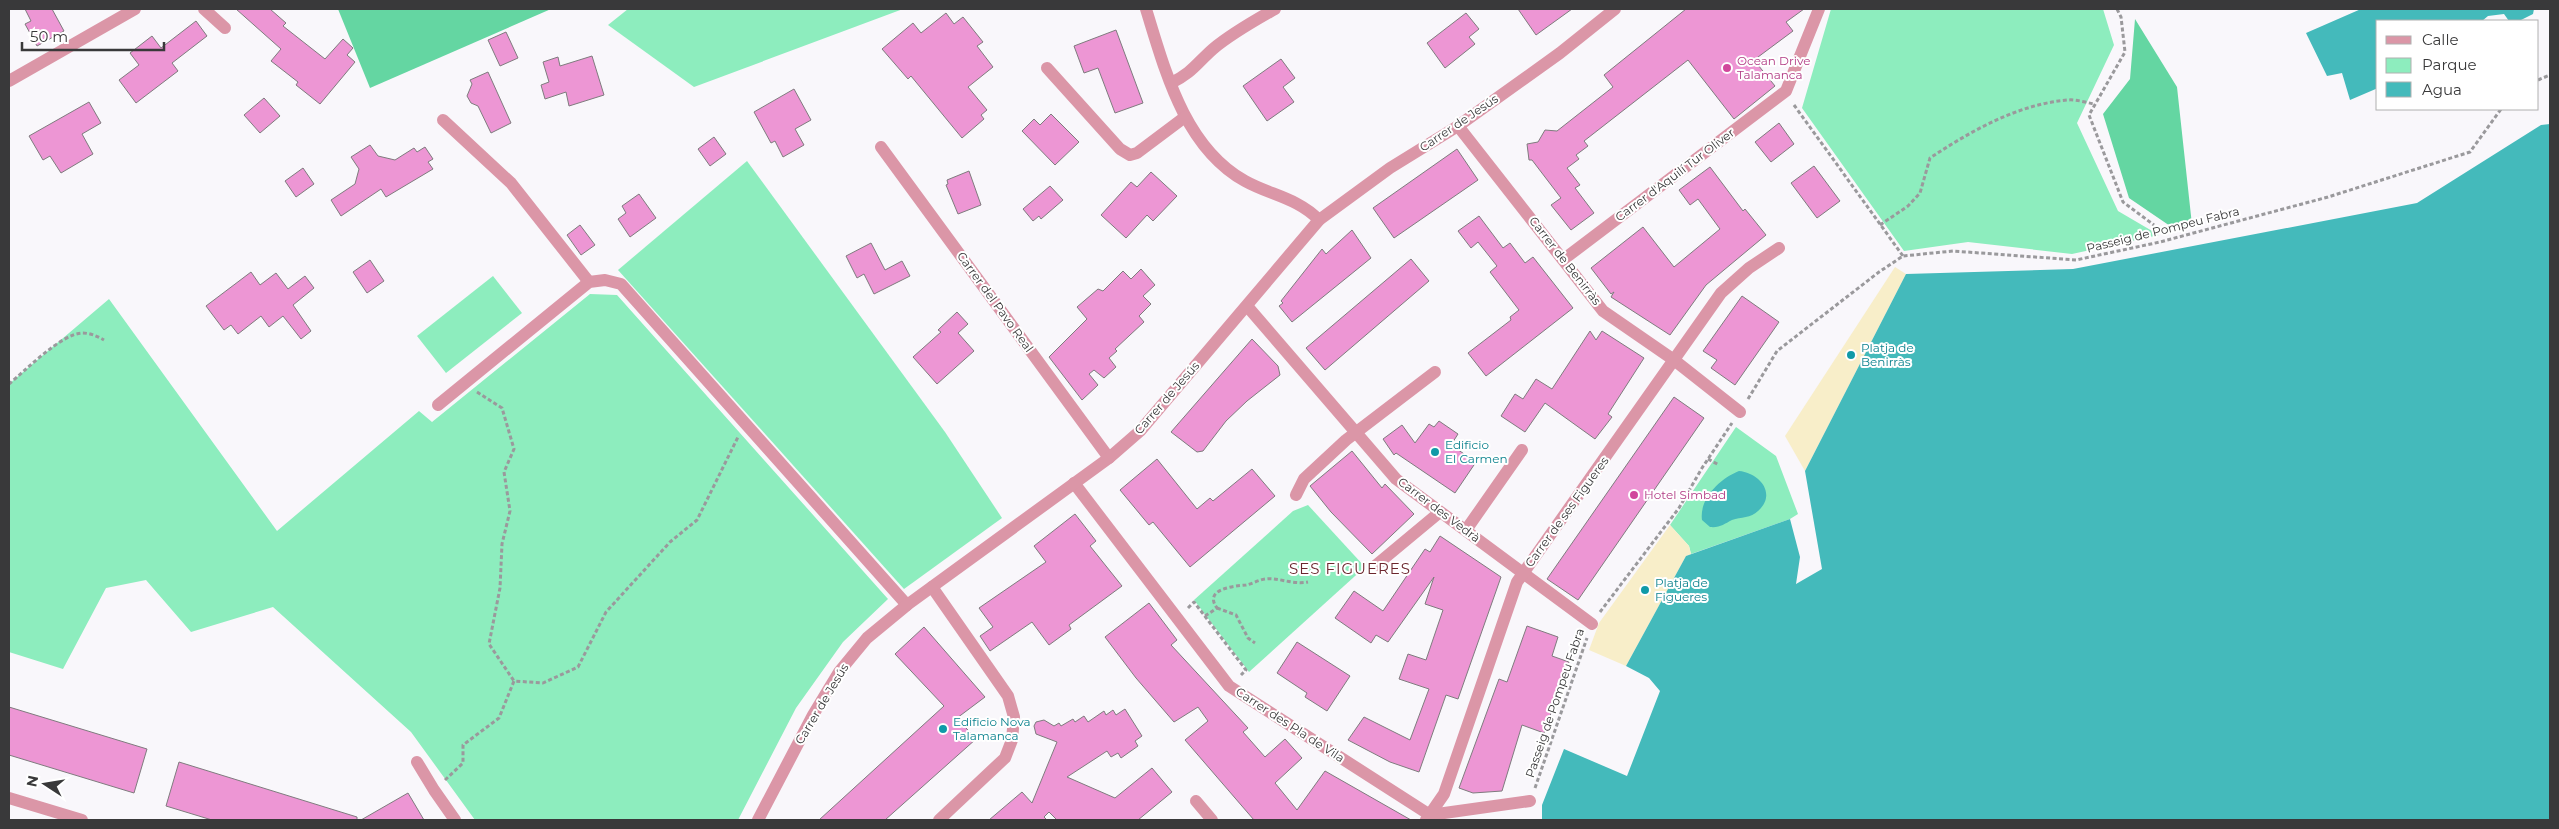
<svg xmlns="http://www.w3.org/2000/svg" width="2559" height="829" viewBox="0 0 2559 829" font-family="Montserrat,sans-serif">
	<rect width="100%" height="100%" fill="#f9f7fb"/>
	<g fill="#8dedbe">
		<path d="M628,9H903L694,87L608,25Z"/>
		<path d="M1831,9H2103L2114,45L2077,123L2118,211L2159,235L2072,254L1968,242L1904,251L1802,108Z"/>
		<path d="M747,161L945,432L1002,518L904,589L618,270Z"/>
		<path d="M493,276L522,313L446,373L417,336Z"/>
		<path d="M590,294L617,295L888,599L843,642L796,708L738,820H475L411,732L273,607L191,632L146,580L106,588L63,669L9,652V384L109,299L277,531L419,411L432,422Z"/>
		<path d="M1736,427L1776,456L1798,514L1790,519L1691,554L1689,546L1670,525Z"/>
		<path d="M1308,505L1365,567L1249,672L1194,600L1293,511Z"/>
	</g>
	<g fill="#64d6a2">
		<path d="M338,9H551L370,88Z"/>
		<path d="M2135,19L2177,87L2192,225L2173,228L2129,198L2103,114L2130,79Z"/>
	</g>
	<g fill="#f8eec9">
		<path d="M1895,267L1906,274L1805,471L1785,436Z"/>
		<path d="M1670,525L1689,546L1691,554L1686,556L1626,666L1589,650L1599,623Z"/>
	</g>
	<g fill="#44babb">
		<path d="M2361,9H2534L2533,14L2519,21H2509L2504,14L2488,16L2482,21H2378V88L2350,100L2342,73L2327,76L2306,33Z"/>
		<path d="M2550,124V820H1542V805L1564,749L1627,776L1660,691L1649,678L1626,666L1686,556L1790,519L1800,557L1796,584L1822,569L1805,471L1906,274L2073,269L2417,203L2541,125Z"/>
		<path d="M1739,471C1760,473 1777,494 1758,511C1751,518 1741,517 1732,520C1724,524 1720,528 1710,527L1702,520C1699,498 1721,478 1739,471Z"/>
	</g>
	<g fill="#ed96d4" stroke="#7f7b7e">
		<path d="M25,9H52L64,31L37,46L25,24L31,21Z"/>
		<path d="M236,9H270L286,23L283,26L325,59L343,39L353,48L347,55L355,62L320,104L296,85L298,82L271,61L281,49Z"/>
		<path d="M1518,9H1572L1536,35Z"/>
		<path d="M1686,9H1804L1786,22L1793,31L1754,60L1775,86L1734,119L1688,60L1584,141L1588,146L1576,155L1579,159L1567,168L1580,185L1575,188L1594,213L1571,230L1551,205L1561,198L1532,160H1529L1527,144L1538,142L1545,130L1557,131L1613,87L1604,75Z"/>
		<path d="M946,13L954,24L963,17L983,42L977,46L993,67L968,87L987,110L981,115L984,119L962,138L911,76L908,79L882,49L913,23L921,33Z"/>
		<path d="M1466,13L1479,29L1469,37L1475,44L1445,68L1427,43Z"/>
		<path d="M196,21L207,36L172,63L178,71L136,103L119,80L139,65L130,53L152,36L161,48Z"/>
		<path d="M1116,30L1143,103L1115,113L1098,68L1084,73L1074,46Z"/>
		<path d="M506,32L518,58L500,66L488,40Z"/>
		<path d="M592,56L604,95L569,106L566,92L545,99L541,85L549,82L543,62L558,57L560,66Z"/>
		<path d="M1281,59L1295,78L1283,87L1294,102L1267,121L1243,86Z"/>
		<path d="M488,72L511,123L491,133L478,106L471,103L467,96L472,84L470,80Z"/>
		<path d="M794,89L811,120L795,129L804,145L783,157L775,141L771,143L754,112Z"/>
		<path d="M264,98L280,116L260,133L244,115Z"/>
		<path d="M89,102L101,123L82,134L93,154L61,173L50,156L43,160L29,136Z"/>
		<path d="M1051,114L1079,142L1055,165L1022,131L1034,119L1040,125Z"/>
		<path d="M1779,123L1794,144L1771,162L1755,142Z"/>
		<path d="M714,137L726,154L710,166L698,149Z"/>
		<path d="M370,145L378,156L395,160L414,148L417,152L425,147L433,159L428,162L433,169L386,197L381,189L341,216L331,200L355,184L359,169L351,157Z"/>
		<path d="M1457,149L1478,180L1394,238L1373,208Z"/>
		<path d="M1814,166L1840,201L1817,218L1791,183Z"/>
		<path d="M1710,167L1743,211L1745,209L1766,235L1706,285L1670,335L1611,297L1614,292L1611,294L1591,268L1643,227L1674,267L1720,229L1698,199L1690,205L1679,190Z"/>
		<path d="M303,168L314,184L296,197L285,181Z"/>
		<path d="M969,171L981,205L958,214L946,185L948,184L947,180Z"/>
		<path d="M1151,172L1177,196L1153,221L1147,215L1126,238L1101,215L1131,182L1137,187Z"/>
		<path d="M1050,186L1063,200L1041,219L1039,216L1033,221L1023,209Z"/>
		<path d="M639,194L656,218L630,237L618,219L626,213L622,206Z"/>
		<path d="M1479,216L1503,248L1510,243L1525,263L1533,257L1573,308L1486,376L1468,353L1511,320L1510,317L1519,310L1490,272L1497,266L1478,242L1471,248L1458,231Z"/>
		<path d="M580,225L595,245L581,255L567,235Z"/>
		<path d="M1352,230L1371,258L1292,322L1279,306L1283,303L1281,301L1322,249L1326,254Z"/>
		<path d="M871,243L885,270L902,261L910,276L874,294L864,274L857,278L846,256Z"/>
		<path d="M1411,259L1429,281L1325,370L1306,348Z"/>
		<path d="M370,260L384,281L367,293L353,272Z"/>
		<path d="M1141,269L1155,285L1143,296L1151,304L1139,316L1144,322L1115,349L1117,351L1109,358L1116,367L1104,378L1094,370L1089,374L1098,385L1082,400L1049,357L1087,319L1077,307L1098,289L1103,291L1123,271L1131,279Z"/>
		<path d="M251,272L260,285L276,273L288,289L305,276L314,288L293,305L311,331L301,339L283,316L269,327L261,316L238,334L231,325L224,330L206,306Z"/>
		<path d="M1742,296L1779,322L1735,385L1711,368L1717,360L1703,351Z"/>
		<path d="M957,312L968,324L958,333L974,351L937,384L913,357L941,332L938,330Z"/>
		<path d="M1590,331L1596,340L1602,331L1644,358L1608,414L1612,417L1595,439L1545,403L1525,432L1501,416L1515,394L1523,399L1536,379L1552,389Z"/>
		<path d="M1252,339L1278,366L1280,375L1247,401L1226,421L1203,451L1197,452L1171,432Z"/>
		<path d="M1674,397L1704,418L1578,600L1547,579Z"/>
		<path d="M1439,421L1458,434L1451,445L1476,462L1455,493L1396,453L1394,455L1383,439L1402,425L1415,443L1429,424L1434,427Z"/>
		<path d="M1352,451L1382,488L1385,484L1414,514L1372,554L1331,512L1310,486Z"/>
		<path d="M1157,459L1197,509L1210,498L1213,501L1252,469L1275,496L1190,567L1153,522L1149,525L1120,490Z"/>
		<path d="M1075,514L1096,541L1090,546L1122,586L1069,625L1071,629L1049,645L1032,622L990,651L980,636L993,627L979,608L1046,562L1034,546Z"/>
		<path d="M1440,536L1501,577L1458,699L1446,695L1419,772L1390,762L1348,740L1364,717L1410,740L1429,689L1399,679L1408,654L1426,660L1443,610L1425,604L1434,577L1388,642L1376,635L1371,643L1335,618L1354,591L1383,611L1425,549L1430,552Z"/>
		<path d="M1149,603L1177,640L1171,645L1248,728L1243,732L1265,757L1285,739L1302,758L1275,783L1297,810L1325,771L1411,820H1254L1185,740L1208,721L1198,707L1174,722L1136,678L1105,637Z"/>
		<path d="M1527,626L1558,637L1552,656L1569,662L1544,733L1522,725L1502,791L1473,793L1459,788L1499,679L1507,682Z"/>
		<path d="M924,627L985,697L957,718L976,739L885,820H819L944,706L895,654Z"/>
		<path d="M1297,642L1350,676L1327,711L1305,697L1307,693L1277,673Z"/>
		<path d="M9,707L147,749L134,793L9,755Z"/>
		<path d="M1125,709L1142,736L1135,741L1138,746L1121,758L1118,753L1111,757L1107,751L1067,777L1115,798L1152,768L1172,792L1138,820H1057L1049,812L1044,817L1047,820H989L1022,792L1032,803L1057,742L1036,734L1034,726L1036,722L1044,720L1054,726L1059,723L1061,726L1073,719L1075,722L1084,716L1088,722L1104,711L1106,715L1113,710L1116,715Z"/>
		<path d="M179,762L357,817V820H212L166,806Z"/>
		<path d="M408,793L424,820H361Z"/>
	</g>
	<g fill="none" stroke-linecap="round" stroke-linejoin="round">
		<g stroke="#9a999c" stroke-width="3" stroke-dasharray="4 2.5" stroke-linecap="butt">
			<path d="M2117,9L2121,17L2125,52L2089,115L2123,202L2154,225"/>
			<path d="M2538,80L2550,75"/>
			<path d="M1794,105L1903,256"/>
			<path d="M1880,225L1908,206L1920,193L1930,158C1971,131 2018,104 2068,100C2076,99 2087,103 2095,104"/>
			<path d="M9,384C26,370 61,334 82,333C90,333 97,336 104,340"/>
			<path d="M477,392L502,408L514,449L504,472L510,511L502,544L500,588L489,644L514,681"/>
			<path d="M1748,399L1777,351L1879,272L1903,256L1953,251L2076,260L2160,242L2328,197L2470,152L2501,109"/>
			<path d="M1708,459L1719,465"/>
			<path d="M1188,608L1194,602L1246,670L1241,675"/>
			<path d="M1217,608L1236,615L1248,638L1255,643"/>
			<path d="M1600,612L1679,508L1702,468L1732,423"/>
			<path d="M1205,616L1217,608C1203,589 1234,586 1246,585C1252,584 1258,580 1265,579C1278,577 1292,585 1308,582"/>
			<path d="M445,780L463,763V745L499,718L514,681L543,683L578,667L606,612L670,542L697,520L738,437"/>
			<path d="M1535,788L1587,638"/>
		</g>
		<g stroke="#db96a7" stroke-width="12">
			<path d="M204,9L225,28"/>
			<path d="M1146,9C1165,70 1184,147 1245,181C1270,195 1298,198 1319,220"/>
			<path d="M1047,68L1120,149L1130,155L1137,153L1185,117"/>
			<path d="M9,81L135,9"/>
			<path d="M1171,83C1192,73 1197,63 1213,49C1232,33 1254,21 1275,9"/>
			<path d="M443,120L511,183L589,282"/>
			<path d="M1458,126L1603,311L1674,360L1740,412"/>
			<path d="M881,147L1109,458"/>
			<path d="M1564,259L1786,91L1819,9"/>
			<path d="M1247,306L1396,479L1592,624"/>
			<path d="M438,405L589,282L605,280L621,284L907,605"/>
			<path d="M1074,483L1229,686L1430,815L1530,801"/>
			<path d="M1296,495L1304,479L1346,440L1435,372"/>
			<path d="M1466,530L1522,450"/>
			<path d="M1375,566L1440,512"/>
			<path d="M932,587L1008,696L1014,717L1012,740L1005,758L939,820"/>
			<path d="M417,762L434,790L455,820"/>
			<path d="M9,798L82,820"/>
			<path d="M1196,801L1212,820"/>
			<path d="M758,820L813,715L839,672L867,638L907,605L1109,458L1140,431L1319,220L1390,168L1458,126L1560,53L1615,9"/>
			<path d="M1426,820L1444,794L1517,582L1721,293L1749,268L1779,248"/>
		</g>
	</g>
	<g fill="#d1479c" stroke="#fff" stroke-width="2">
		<circle cx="1727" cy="68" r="5"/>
		<circle cx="1634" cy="495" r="5"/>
	</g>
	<g fill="#0f9aa8" stroke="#fff" stroke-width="2">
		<circle cx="1851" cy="355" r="5"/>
		<circle cx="1435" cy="452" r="5"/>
		<circle cx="1645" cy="590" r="5"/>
		<circle cx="943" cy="729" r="5"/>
	</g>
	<g text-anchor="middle" stroke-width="4" stroke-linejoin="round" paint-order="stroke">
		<g font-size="12" fill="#b23c85" stroke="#fff" text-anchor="start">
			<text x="1737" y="65">Ocean Drive<tspan x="1737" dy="14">Talamanca</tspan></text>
			<text x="1644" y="499">Hotel Simbad</text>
		</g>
		<g font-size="12" fill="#39393a" stroke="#fff">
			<text transform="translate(1459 123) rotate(-34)" y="4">Carrer de Jesús</text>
			<text transform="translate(1675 175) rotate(-37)" y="4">Carrer d'Aquilí Tur Oliver</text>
			<text transform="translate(2163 230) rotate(-14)" y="4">Passeig de Pompeu Fabra</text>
			<text transform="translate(1565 261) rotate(52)" y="4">Carrer de Benirràs</text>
			<text transform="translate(995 302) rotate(54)" y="4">Carrer del Pavo Real</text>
			<text transform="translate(1167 398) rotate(-49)" y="4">Carrer de Jesús</text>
			<text transform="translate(1439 510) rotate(37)" y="4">Carrer des Vedrà</text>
			<text transform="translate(1567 512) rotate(-54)" y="4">Carrer de ses Figueres</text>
			<text transform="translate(1555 703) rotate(-71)" y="4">Passeig de Pompeu Fabra</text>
			<text transform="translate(822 704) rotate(-59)" y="4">Carrer de Jesús</text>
			<text transform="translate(1290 725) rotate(33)" y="4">Carrer des Pla de Vila</text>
		</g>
		<g font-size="12" fill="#0d838f" stroke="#fff" text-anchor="start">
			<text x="1861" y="352">Platja de<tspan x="1861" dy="14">Benirràs</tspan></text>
			<text x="1445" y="449">Edificio<tspan x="1445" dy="14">El Carmen</tspan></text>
			<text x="1655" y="587">Platja de<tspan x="1655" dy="14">Figueres</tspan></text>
			<text x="953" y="726">Edificio Nova<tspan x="953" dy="14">Talamanca</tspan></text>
		</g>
		<g font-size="15" letter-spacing="1" fill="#6c262e" stroke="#fff">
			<text x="1350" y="574">SES FIGUERES</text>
		</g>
	</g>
	<rect width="2559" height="829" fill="none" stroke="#39393a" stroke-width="20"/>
	<rect x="2376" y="20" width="162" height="90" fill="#ffffff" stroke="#b0b0b0"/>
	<rect x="2386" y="36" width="25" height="8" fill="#db96a7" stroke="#b0b0b0"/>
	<text x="2422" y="45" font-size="15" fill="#39393a">Calle</text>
	<rect x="2386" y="58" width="25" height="15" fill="#8dedbe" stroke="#b0b0b0"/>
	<text x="2422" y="70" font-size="15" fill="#39393a">Parque</text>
	<rect x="2386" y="82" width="25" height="15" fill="#44babb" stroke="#b0b0b0"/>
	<text x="2422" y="95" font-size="15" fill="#39393a">Agua</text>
	<g transform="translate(45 784) rotate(282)" stroke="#ffffff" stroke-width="4" paint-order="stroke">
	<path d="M0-4L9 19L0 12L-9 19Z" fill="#39393a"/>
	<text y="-8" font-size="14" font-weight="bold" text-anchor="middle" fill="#39393a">N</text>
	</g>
	<path d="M22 42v8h142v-8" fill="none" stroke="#39393a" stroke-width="2.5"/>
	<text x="30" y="42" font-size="15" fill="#39393a" stroke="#ffffff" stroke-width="4" paint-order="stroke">50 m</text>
</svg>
